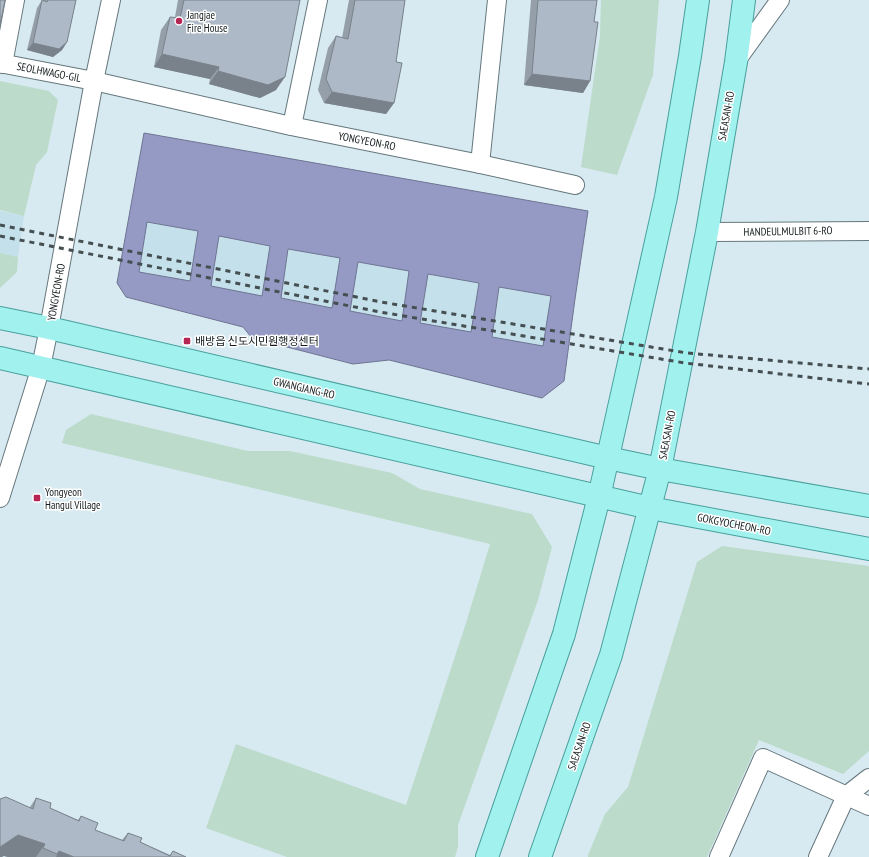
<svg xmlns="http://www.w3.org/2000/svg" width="869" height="857" viewBox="0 0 869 857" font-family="'PT Sans Narrow','Noto Sans KR',sans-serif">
	<rect width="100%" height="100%" fill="#d7eaf1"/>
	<g fill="#c4e0ea">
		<path d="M0,211L24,216L18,257L0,253Z"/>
		<path d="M147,222L198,231L190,281L139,272Z"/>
		<path d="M219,236L270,245L262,296L211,286Z"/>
		<path d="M288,249L340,258L332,308L281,298Z"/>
		<path d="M358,262L410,271L402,321L350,311Z"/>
		<path d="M428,274L479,283L472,333L420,323Z"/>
		<path d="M499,287L551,296L543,346L492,337Z"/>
	</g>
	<g fill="#bcdbca">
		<path d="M601,0H659L653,75L617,175L581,167L600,36Z"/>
		<path d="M0,81L49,91L58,100L47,152L36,165L24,216L0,210Z"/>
		<path d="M0,253L18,257L17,272L0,288Z"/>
		<path d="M91,414L248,451H290L392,473L420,489L532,514L552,547L538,600L458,825V847L455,857H287L206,828L236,744L406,805L466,623L490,544L62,443L66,430Z"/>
		<path d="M722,546L869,566V751L843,774L759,740L707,857H588V855L605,814L628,787L697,562Z"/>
	</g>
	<path fill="#959ac4" stroke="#6e7492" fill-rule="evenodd" d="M144,133L588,211L575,299L564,381L542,398L389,360L353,364L252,338L243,327L126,297L117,283ZM147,222L198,231L190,281L139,272ZM219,236L270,246L262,296L211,286ZM288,249L340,258L332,308L281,298ZM358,262L409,271L402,321L350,311ZM428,274L479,283L471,332L420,323ZM499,287L551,296L543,346L492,337Z"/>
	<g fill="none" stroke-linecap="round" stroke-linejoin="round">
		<g stroke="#65777d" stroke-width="20">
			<g id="minor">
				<path d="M736,61L780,0"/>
				<path d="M0,63L94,81L291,126L480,164L575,185"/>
				<path d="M3,64L15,0"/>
				<path d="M292,126L318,0"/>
				<path d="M480,164L497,0"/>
				<path d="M707,232L869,231"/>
				<path d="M0,498L41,367L49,328L94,81L111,0"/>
				<path d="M719,857L763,758L869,806"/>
				<path d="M818,857L846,796L869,778"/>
			</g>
		</g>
		<g stroke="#47a09d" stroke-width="24">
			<g id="major">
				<path d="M0,318L49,328L608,458L660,469L869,506"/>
				<path d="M0,358L650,508L869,549"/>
				<path d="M487,857L564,634L599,497L666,197L690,56L698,0"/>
				<path d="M540,857L611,655L660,469L707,232L736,62L744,0"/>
			</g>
		</g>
		<use href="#minor" stroke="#fff" stroke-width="18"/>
		<use href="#major" stroke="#a1f1ee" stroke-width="22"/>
		<g stroke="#454f52" stroke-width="3" stroke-dasharray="5 5" stroke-linecap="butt">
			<path d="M0,225L381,302L687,353L869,369"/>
			<path d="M0,236L380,312L685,363L859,383L869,384"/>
		</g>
	</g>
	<g fill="#959faa">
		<path d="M42,0H76L67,42L62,50L53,57L27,50L37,8Z"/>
		<path d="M178,0H300L276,90L260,98L209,84L210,79L154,67L161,30L170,17H175Z"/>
		<path d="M349,0H405L396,62L394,103L386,114L324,103L318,90L328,48L336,36L342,38Z"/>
		<path d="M531,0H597L594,22L590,81L583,93L524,85Z"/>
		<path d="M36,798L50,808L78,820L81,816L95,830L122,840L128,833L140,842L170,855L173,851L186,857H8L4,856L30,807Z"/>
	</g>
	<g fill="#79828b">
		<path d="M67,42L62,50L53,57L27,50L33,43Z"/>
		<path d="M162,54L219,67L210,79L154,67Z"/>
		<path d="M218,71L285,77L276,90L260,98L209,84Z"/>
		<path d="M532,74L590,81L583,93L524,85Z"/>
		<path d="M332,92L394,103L386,114L324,103Z"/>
		<path d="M18,835L45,844L36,857H8L4,856L2,857H0V847Z"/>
		<path d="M59,851L74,857H56Z"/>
	</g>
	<g fill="#adb9c6" stroke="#79828b">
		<path d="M0,0H5L0,25Z"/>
		<path d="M42,0L47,2L48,0H76L67,42L59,49L33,43Z"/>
		<path d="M184,0H300L285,77L268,85L218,71L219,67L162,54L170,17L180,18Z"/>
		<path d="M355,0H405L396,62L402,63L394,103L332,92L326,79L336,36L348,39Z"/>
		<path d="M538,0H597L594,22H598L590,81L532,74Z"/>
		<path d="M6,797L33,809L36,798L51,803L50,808L79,821L81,816L98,823L95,830L124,841L128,833L142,838L140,842L170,856L173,851L186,857H74L59,851L57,854L43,848L45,844L18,835L0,847V799Z"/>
	</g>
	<g fill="#b62654" stroke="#fff" stroke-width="1.5">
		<circle cx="179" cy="21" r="4"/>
		<rect x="183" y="337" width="8" height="8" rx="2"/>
		<rect x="33" y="494" width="8" height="8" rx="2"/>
	</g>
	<g text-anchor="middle" stroke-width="3" stroke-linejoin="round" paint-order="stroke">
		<g font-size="11" fill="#141b1d" stroke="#fff" text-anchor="start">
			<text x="187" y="19">Jangjae<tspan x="187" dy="13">Fire House</tspan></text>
			<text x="195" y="345">배방읍 신도시민원행정센터</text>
			<text x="45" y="496">Yongyeon<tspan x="45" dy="13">Hangul Village</tspan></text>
		</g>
		<g font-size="11" fill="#141b1d" stroke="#fff">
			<text transform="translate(49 72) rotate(11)" y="4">SEOLHWAGO-GIL</text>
			<text transform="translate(726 116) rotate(-80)" y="4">SAEASAN-RO</text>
			<text transform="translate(367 141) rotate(11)" y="4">YONGYEON-RO</text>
			<text transform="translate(788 231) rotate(-1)" y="4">HANDEULMULBIT 6-RO</text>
			<text transform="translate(56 292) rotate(-80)" y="4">YONGYEON-RO</text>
			<text transform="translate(304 388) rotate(13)" y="4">GWANGJANG-RO</text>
			<text transform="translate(667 435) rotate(-79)" y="4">SAEASAN-RO</text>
			<text transform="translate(734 524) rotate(11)" y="4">GOKGYOCHEON-RO</text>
			<text transform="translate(579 746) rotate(-71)" y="4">SAEASAN-RO</text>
		</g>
	</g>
</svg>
